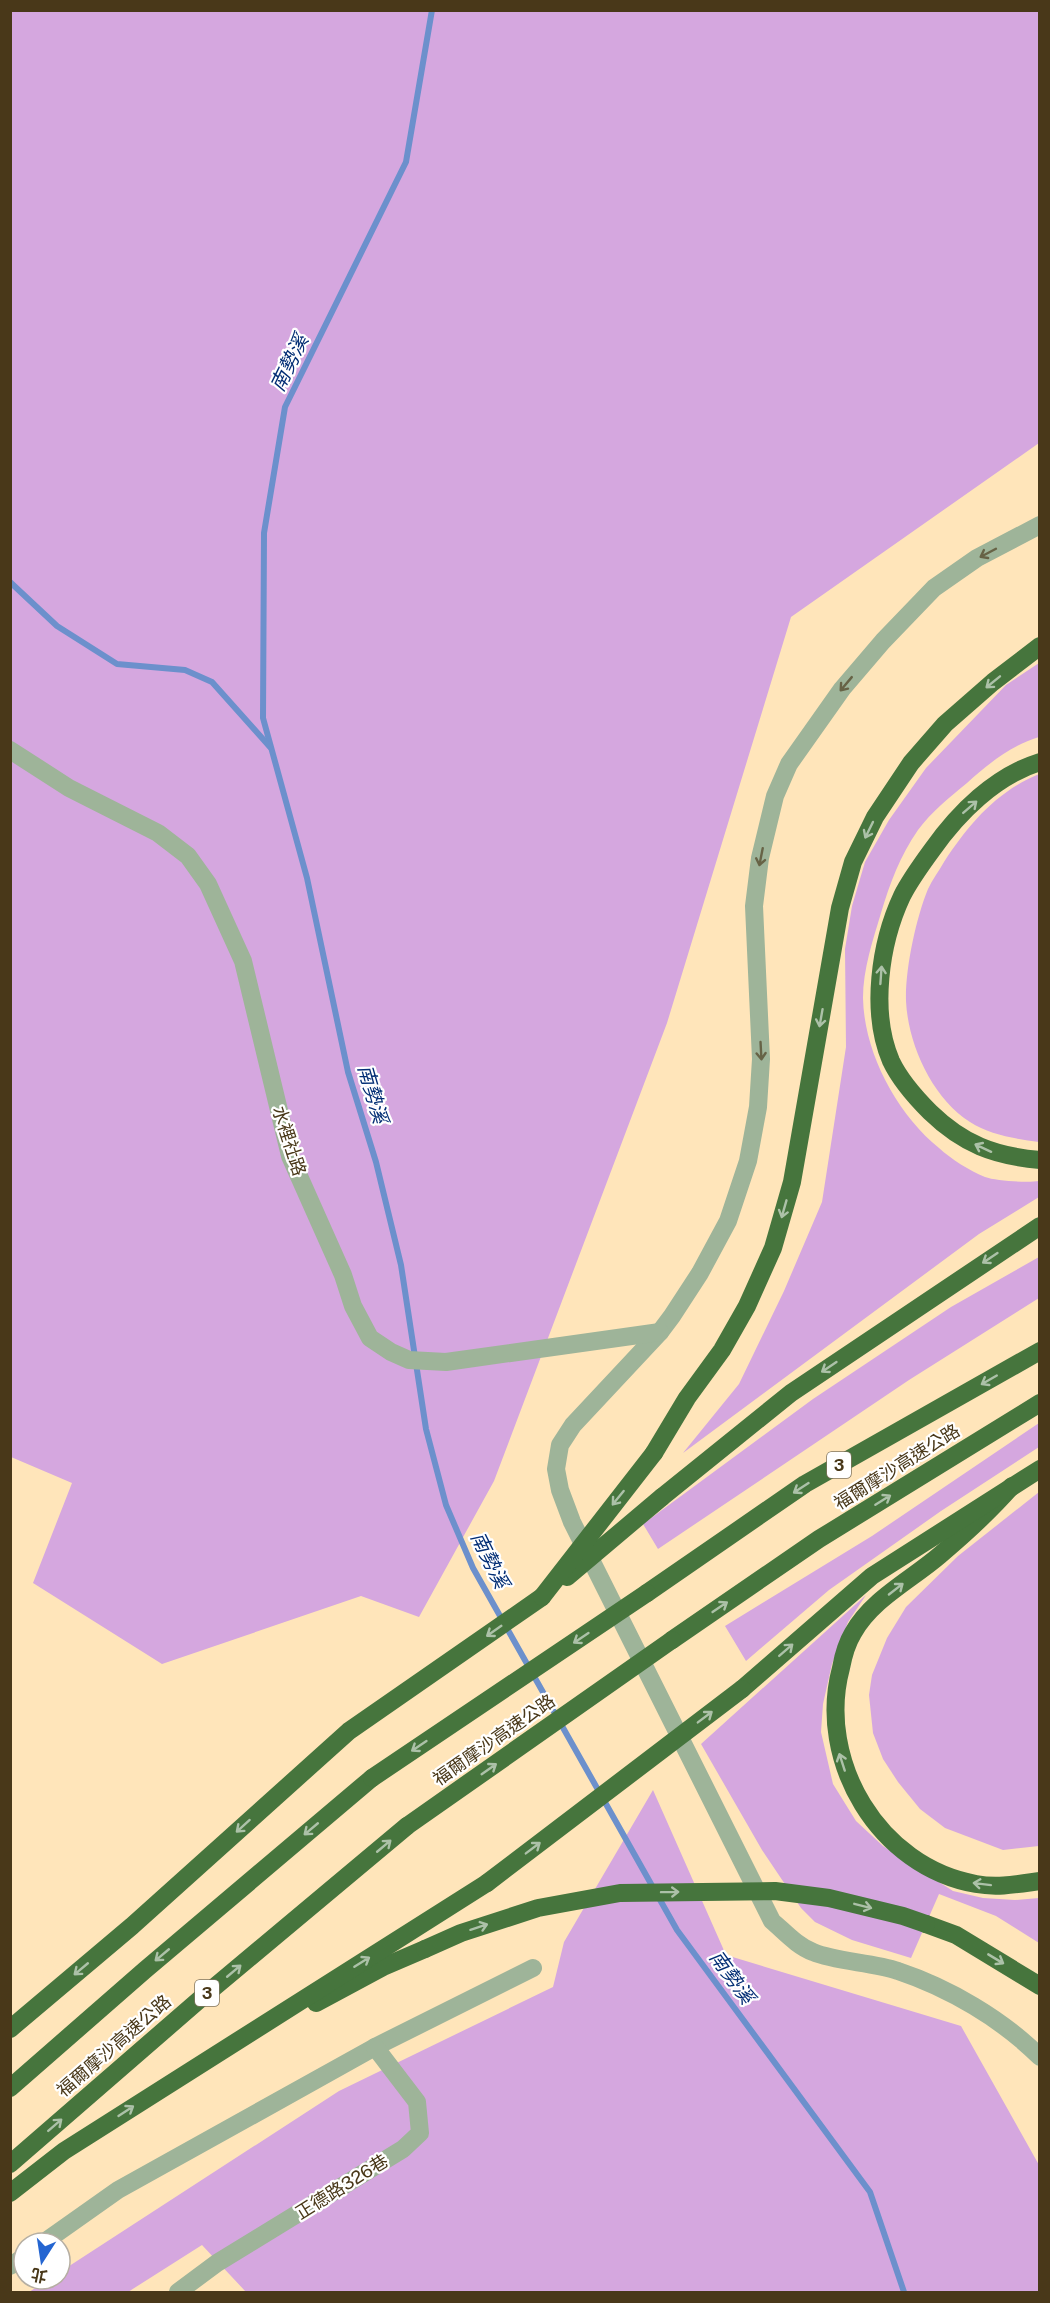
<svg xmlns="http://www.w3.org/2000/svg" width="1050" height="2303" viewBox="0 0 1050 2303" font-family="'Public Sans','Noto Sans TC',sans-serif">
	<rect width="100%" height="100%" fill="#ffe5ba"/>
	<g fill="#d5a7df">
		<path d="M10,11H1039V443L791,617L667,1023L494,1481L419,1617L361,1596L162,1664L33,1583L72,1483L11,1457Z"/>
		<path d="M1039,663V737C1012,745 988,764 967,783C950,797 931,812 918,830C900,856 890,883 881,913C873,940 863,969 863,998C864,1053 897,1114 939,1148C951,1159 970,1171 985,1177C996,1181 1028,1183 1039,1181V1197L979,1234L683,1453L739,1384L784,1291L822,1202L846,1047L845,949L852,906L865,862L889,820L926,768L1006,685Z"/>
		<path d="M1039,774H1040L1039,1142C1017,1139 990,1135 970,1122C932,1098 908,1044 906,1001C905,970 916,918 928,889C932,880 939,871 944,862C969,824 996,792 1039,774Z"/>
		<path d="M1039,1257V1298L909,1380L658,1549L643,1524L813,1399L951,1307Z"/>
		<path d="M1039,1423V1447L941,1511L829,1590L746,1661L725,1626L872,1536Z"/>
		<path d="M1039,1492V1846L1003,1850L945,1828L920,1809L898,1782L883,1759L873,1733L869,1695L872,1675L887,1638L906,1607L958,1556Z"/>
		<path d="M866,1595L848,1622L832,1664L823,1704L821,1732L833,1784L856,1821L883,1846L953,1891L983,1898L1015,1900L1039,1898V1943L996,1916L939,1894L911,1958L852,1940L815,1922L801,1908L762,1850L701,1744Z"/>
		<path d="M653,1790L726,1955L961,2026L1039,2165V2292H246L202,2245L128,2292H29L50,2279H60V2272L339,2091L553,1987L564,1942Z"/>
	</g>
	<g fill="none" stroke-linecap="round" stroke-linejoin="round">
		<g stroke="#6c90cc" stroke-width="6">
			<path d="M432,10L406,162L285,407L264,533L263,718L307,878L348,1072L376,1162L401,1265L426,1429L446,1505L473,1568L677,1930L870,2192L904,2292"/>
			<path d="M10,582L57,626L117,664L185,670L212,682L270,747"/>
		</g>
		<g stroke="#9eb499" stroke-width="18">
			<path d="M1040,525L977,558L934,588L883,641L842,689L789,764L775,796L760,858L754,906L761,1059L758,1107L748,1161L728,1221L700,1273L672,1316L660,1332L573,1425L560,1445L556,1469L560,1490L572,1522L772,1921C785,1932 797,1946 813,1952C836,1962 873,1962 898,1971C949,1988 1002,2019 1040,2057"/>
			<path d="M10,750L69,788L158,833L188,856L208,884L243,961L290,1156L343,1275L353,1306L370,1338L391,1352L409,1360L446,1362L660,1332"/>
			<path d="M43,2243L118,2190L375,2047L533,1968"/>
			<path d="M10,2266L24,2257"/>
			<path d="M178,2292L217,2263L403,2149L420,2133L417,2102L375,2047"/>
		</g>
		<g stroke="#46753d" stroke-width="18">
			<path d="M1040,762C995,776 958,813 932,850C921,865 910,880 902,896C880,943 870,1012 891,1061C900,1080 915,1097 930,1112C963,1144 994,1156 1040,1160"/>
			<path d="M654,1453L687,1398L722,1350L747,1306L773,1248L792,1182L840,908L853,862L875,817L911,763L945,724L993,682L1040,646"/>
			<path d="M1012,1486C990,1511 965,1534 940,1555C911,1580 872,1599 853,1633C847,1643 843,1657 841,1668C816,1761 879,1867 976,1884C998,1888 1018,1884 1040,1881"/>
			<path d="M662,1497L791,1393L1040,1226"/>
			<path d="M647,1593L805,1484L1040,1351"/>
			<path d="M672,1640L819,1539L1040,1403"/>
			<path d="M742,1689L872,1576L1040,1469"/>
			<path d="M926,1924L956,1935L1040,1986"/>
			<path d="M316,2003L383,1967L425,1949"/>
			<path d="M10,2029L132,1926L349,1731L542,1597"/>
			<path d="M10,2088L145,1970L372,1778"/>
			<path d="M10,2164L199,2000L407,1826"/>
			<path d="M10,2193L64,2151L487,1883"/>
		</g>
		<g stroke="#46753d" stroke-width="18">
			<path d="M567,1577L662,1497"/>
			<path d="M542,1597L654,1453"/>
			<path d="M372,1778L647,1593"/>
			<path d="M407,1826L672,1640"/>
			<path d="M487,1883L742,1689"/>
			<path d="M425,1949L461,1933L538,1908L620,1893L775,1891L829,1898L903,1916L926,1924"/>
		</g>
	</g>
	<defs><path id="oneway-shaft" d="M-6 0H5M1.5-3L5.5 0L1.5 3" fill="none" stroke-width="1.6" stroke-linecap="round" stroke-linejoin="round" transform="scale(1.5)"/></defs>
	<g stroke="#676346">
		<use href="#oneway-shaft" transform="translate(988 553) rotate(152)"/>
		<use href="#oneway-shaft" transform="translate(846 684) rotate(130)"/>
		<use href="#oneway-shaft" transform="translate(761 857) rotate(101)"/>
		<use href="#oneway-shaft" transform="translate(761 1051) rotate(87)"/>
	</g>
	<g stroke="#acc1a8">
		<use href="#oneway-shaft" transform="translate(993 682) rotate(141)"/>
		<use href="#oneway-shaft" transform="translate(970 807) rotate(-41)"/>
		<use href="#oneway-shaft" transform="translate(869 830) rotate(116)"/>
		<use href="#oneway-shaft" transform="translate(881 975) rotate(-86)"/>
		<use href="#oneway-shaft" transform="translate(821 1018) rotate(100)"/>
		<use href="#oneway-shaft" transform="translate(983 1148) rotate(-155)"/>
		<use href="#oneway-shaft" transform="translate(784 1209) rotate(106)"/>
		<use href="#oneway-shaft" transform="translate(990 1258) rotate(146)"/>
		<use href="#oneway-shaft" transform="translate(829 1367) rotate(146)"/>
		<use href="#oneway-shaft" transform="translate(989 1380) rotate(150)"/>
		<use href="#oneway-shaft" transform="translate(801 1488) rotate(147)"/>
		<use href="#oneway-shaft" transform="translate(618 1498) rotate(129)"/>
		<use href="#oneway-shaft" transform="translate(883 1500) rotate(-32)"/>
		<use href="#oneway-shaft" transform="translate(896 1589) rotate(-38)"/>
		<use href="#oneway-shaft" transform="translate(720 1607) rotate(-34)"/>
		<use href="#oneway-shaft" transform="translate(494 1631) rotate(145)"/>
		<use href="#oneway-shaft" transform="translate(581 1638) rotate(146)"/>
		<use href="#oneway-shaft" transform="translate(786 1650) rotate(-41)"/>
		<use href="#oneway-shaft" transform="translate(705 1717) rotate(-37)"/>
		<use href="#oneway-shaft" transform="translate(419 1746) rotate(146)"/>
		<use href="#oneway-shaft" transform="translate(842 1762) rotate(-108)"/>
		<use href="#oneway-shaft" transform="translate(489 1769) rotate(-35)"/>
		<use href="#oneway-shaft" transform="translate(243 1826) rotate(138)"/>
		<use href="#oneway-shaft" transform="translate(311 1829) rotate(140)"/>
		<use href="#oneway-shaft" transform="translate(384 1846) rotate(-40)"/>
		<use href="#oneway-shaft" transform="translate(533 1848) rotate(-37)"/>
		<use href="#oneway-shaft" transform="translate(982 1884) rotate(-173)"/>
		<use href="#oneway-shaft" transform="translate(670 1892) rotate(-1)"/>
		<use href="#oneway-shaft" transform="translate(863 1906) rotate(14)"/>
		<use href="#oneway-shaft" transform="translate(479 1927) rotate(-18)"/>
		<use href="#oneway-shaft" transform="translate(162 1955) rotate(140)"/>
		<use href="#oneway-shaft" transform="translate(996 1959) rotate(31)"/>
		<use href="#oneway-shaft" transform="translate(362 1962) rotate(-32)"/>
		<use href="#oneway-shaft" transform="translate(81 1969) rotate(140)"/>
		<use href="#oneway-shaft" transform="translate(234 1971) rotate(-40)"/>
		<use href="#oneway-shaft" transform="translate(126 2111) rotate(-33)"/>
		<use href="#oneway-shaft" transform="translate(55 2125) rotate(-41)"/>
	</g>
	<g text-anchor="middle" stroke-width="4.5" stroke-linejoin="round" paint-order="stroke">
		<g fill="#fff" stroke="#80745e" stroke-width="1.5">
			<rect x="827" y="1452" width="24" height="26" rx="4.5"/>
			<rect x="195" y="1980" width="24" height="26" rx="4.5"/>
		</g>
		<g font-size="16" font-weight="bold" fill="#493819">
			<text x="839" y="1471">3</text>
			<text x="207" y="1999">3</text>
		</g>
		<g font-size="18" fill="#493819" stroke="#fff">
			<text transform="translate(289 1141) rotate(72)" y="6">水裡社路</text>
			<text transform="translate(897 1467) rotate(-32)" y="6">福爾摩沙高速公路</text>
			<text transform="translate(494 1740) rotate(-35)" y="6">福爾摩沙高速公路</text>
			<text transform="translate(114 2046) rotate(-41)" y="6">福爾摩沙高速公路</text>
			<text transform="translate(342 2187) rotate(-32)" y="6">正德路326巷</text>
		</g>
		<g font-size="20" font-style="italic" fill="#022d74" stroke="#fff">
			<text transform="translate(289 363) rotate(-64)" y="7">南勢溪</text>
			<text transform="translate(373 1094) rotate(74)" y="7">南勢溪</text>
			<text transform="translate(490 1560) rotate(64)" y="7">南勢溪</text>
			<text transform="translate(732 1977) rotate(54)" y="7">南勢溪</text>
		</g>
	</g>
	<rect width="1050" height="2303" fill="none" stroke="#493819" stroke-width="24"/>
	<g transform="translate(42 2261) rotate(192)"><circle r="28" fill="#ffffff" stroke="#b6afa3" stroke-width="1.5"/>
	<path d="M0-4.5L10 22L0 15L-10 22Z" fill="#2465d1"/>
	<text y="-9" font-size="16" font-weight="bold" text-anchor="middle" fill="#493819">北</text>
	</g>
</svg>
